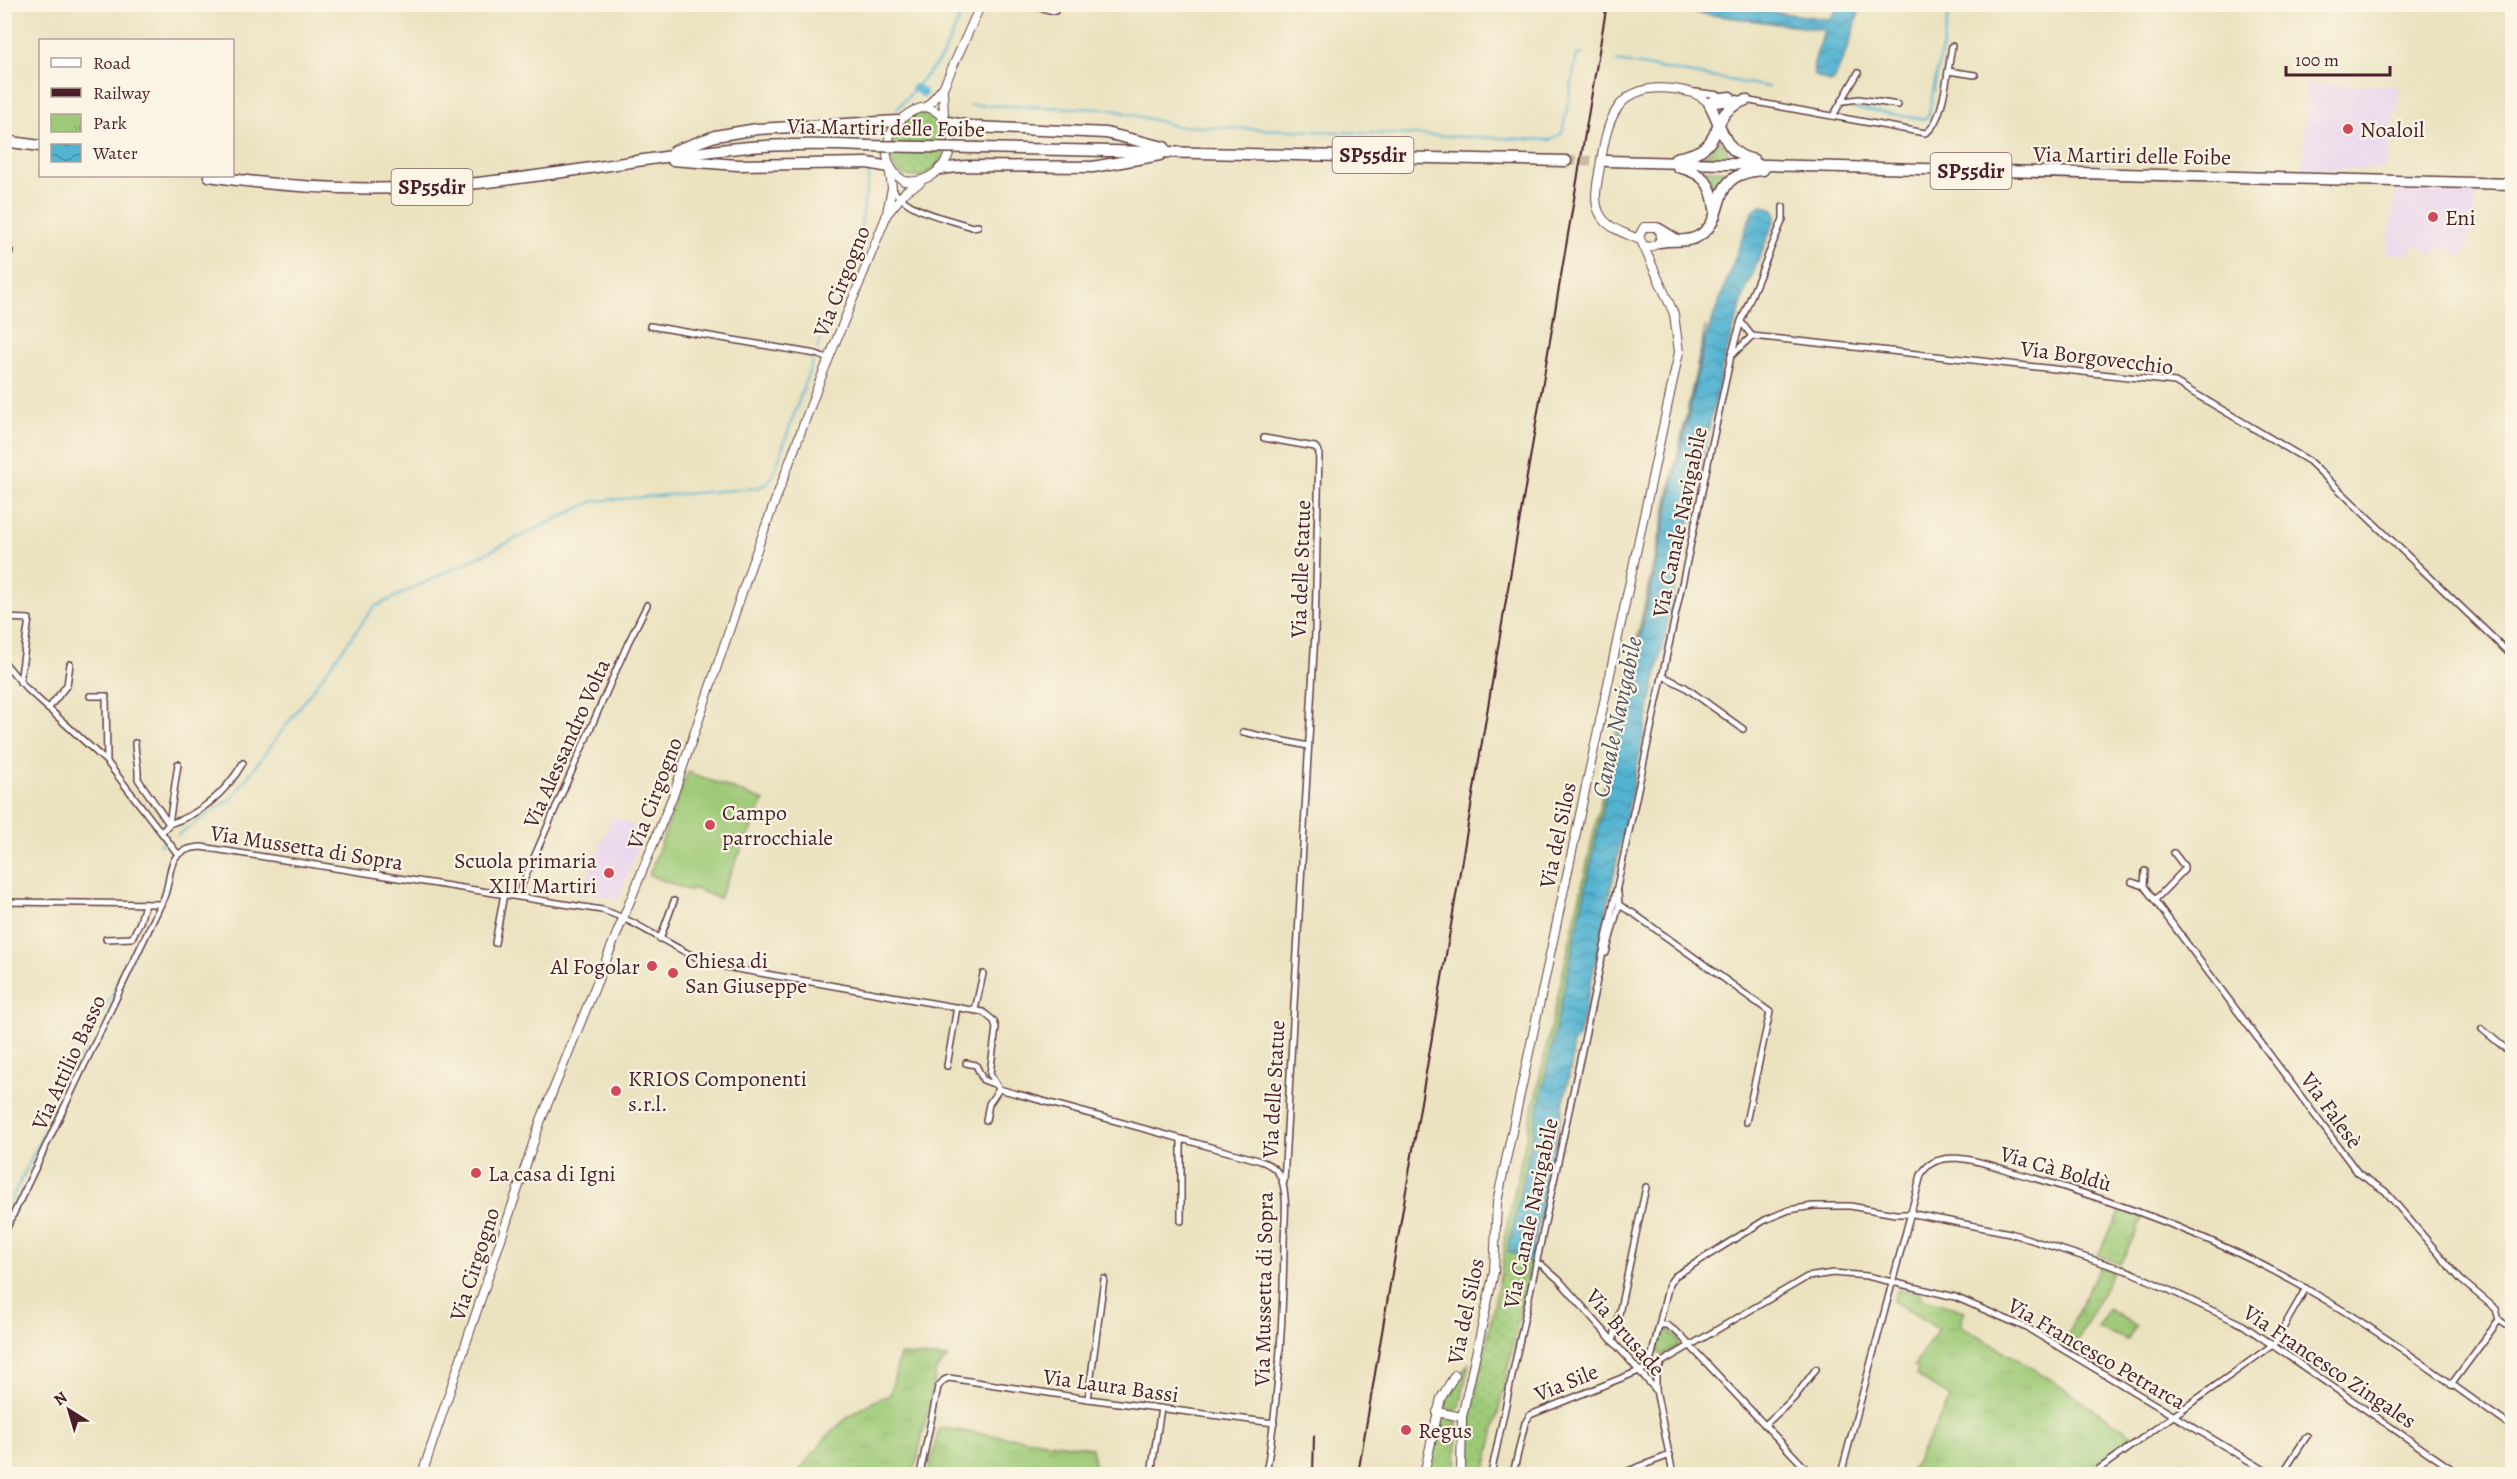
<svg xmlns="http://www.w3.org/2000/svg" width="2517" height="1479" viewBox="0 0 2517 1479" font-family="Alegreya,serif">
	<defs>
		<pattern id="grass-dots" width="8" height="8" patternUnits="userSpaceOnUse" patternTransform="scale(1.5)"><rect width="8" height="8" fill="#9eca77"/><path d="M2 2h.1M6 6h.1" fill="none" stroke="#8aad67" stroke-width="1.8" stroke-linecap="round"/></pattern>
		<pattern id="park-tufts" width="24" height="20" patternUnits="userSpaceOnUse" patternTransform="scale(1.5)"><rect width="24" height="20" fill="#9eca77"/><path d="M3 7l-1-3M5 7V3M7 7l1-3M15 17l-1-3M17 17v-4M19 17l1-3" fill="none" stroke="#8aad67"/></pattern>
		<pattern id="water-waves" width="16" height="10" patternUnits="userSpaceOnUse" patternTransform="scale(1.5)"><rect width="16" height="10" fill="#53b4d2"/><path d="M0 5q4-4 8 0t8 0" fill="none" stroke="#4792ab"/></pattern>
	</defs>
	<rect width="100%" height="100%" fill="#fcf5e5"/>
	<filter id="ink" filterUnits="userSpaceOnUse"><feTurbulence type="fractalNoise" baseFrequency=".0167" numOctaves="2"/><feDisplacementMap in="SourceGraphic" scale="12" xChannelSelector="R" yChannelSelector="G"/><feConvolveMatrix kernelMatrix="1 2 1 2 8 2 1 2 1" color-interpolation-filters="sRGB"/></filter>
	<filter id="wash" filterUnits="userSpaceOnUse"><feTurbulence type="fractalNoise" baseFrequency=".008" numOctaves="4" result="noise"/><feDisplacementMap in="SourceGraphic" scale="24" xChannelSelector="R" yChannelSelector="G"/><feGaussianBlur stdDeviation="1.35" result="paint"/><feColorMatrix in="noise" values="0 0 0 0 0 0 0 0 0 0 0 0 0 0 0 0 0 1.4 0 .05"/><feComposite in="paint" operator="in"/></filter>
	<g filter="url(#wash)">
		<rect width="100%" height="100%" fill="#ebe2c0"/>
		<g fill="#e7d2ef">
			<path d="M2308,84L2395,86L2400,89L2384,169H2303L2306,87Z"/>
			<path d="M2396,191L2478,193L2465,255H2454L2453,249L2437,248L2436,254H2425V248L2412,245L2410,254L2387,253Z"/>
			<path d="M615,817L644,830L618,900L589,892L583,896L581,894L596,857L612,818Z"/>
		</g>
		<g fill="url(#grass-dots)" stroke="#747451" stroke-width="1.5">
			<path d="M917,112L937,116C941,121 946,126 947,132C953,157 923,192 895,170C884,148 898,124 917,112Z"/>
			<path d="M1719,139L1732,158L1700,157L1710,152Z"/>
			<path d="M1702,170L1734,171L1723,180L1717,192L1712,181Z"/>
			<path d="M1706,326L1508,1251L1531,1262L1485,1474H1469L1471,1416L1504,1257V1239Z"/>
			<path d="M1668,1329L1678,1339L1679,1346L1662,1355L1658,1352L1661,1333Z"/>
			<path d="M1469,1363L1460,1407L1455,1411L1445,1409L1442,1406L1444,1399Z"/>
			<path d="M1443,1418L1453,1419L1457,1423L1456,1474H1428L1439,1420Z"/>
		</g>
		<g fill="url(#park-tufts)" stroke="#747451" stroke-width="1.5">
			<path d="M2121,1210L2143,1218L2120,1264L2098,1255Z"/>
			<path d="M2100,1267L2113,1272L2074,1349L2063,1342Z"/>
			<path d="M1898,1290L1921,1293V1298L1965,1311L1960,1325L2050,1379L2135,1437L2079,1474H1909L1951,1398L1916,1375L1918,1369L1914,1366L1938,1329L1893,1301Z"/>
			<path d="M2108,1309L2136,1326L2127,1340C2118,1335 2109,1334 2098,1328Z"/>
			<path d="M900,1355L948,1358L936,1370L914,1474H797C821,1441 848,1408 890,1395Z"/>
			<path d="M939,1428L1092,1448L1094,1466L1101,1469L1100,1474H928Z"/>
		</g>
		<path fill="#9eca77" stroke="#747451" stroke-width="1.5" d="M688,772L764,801L719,898L692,888L690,891L649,875Z"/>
		<g fill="url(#water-waves)" stroke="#4e6a7e" stroke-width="1.5">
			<path d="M1638,5H1714L1829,19L1841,5H1861L1852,36L1834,81L1829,82L1814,75C1811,62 1822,44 1824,30Z"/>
			<path d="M1761,205L1774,209L1776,217L1744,295L1722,367L1587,1001L1578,1037C1572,1042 1571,1048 1573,1056L1531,1262L1508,1251L1706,326L1640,638L1704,343L1746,228L1753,210Z"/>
		</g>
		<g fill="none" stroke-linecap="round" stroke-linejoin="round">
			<g stroke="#53b4d2" stroke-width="2">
				<path d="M1617,61L1769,87"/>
				<path d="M970,105L1109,109L1177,126L1551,140L1561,134L1563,129L1577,54L1583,55"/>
				<path d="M1852,108L1922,119L1928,117L1951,4"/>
				<path d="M897,109L942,57L966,4"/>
				<path d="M817,349L855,260L869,175"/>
				<path d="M178,835L232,798L374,607L594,501L757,488L768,483L773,475L813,360"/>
				<path d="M159,845L164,843"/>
				<path d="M4,1214L148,921"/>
			</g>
			<path stroke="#53b4d2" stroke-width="8" d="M915,88L923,93"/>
		</g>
	</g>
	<g filter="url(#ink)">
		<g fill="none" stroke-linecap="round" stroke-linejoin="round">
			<path stroke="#cbbba2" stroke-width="10" stroke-dasharray="10 5" stroke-linecap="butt" d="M1566,161H1607"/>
			<g stroke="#623c41" stroke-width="8">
				<g id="street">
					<path d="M1023,4L1055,11"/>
					<path d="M1948,71L1975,75"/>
					<path d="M1696,92L1719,95"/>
					<path d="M1728,97L1925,133C1944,125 1948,66 1952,46"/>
					<path d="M1844,101L1859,99L1898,105"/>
					<path d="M1712,105L1735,102"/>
					<path d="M1833,116L1858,73"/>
					<path d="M892,188C907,212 946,218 972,227L978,226"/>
					<path d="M4,249L10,251L4,268"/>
					<path d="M1741,322L1752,336"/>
					<path d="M650,326L816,354L829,359"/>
					<path d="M1731,356L1752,336L2175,382L2309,461L2512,656"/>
					<path d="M1264,438L1315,447L1319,452L1315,633L1284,1182"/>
					<path d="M4,618L29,619L20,682"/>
					<path d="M4,662L26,688L107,762L177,853"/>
					<path d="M1663,676L1685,687L1743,729"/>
					<path d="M90,696H106L107,762"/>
					<path d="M48,709L67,685L70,664"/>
					<path d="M1243,732L1308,746"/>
					<path d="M135,743C135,756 139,766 138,779L169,824L162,832"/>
					<path d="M178,764L169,824C201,814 226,792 243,763"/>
					<path d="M2145,871L2144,886L2358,1173L2385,1191L2461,1280L2496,1309L2499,1320L2451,1385"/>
					<path d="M2132,882L2144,886"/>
					<path d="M517,896L628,643L647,605"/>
					<path d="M2155,900L2184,870V866L2174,853"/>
					<path d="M4,902L161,904C176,877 160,850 201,847L602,910C644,923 677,954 720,966L983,1012L994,1021L996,1028L990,1074L999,1089L1258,1160C1267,1163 1276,1167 1280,1176C1289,1195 1284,1224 1284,1244C1283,1322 1279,1398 1266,1474"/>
					<path d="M1619,905L1633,913L1770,1012L1746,1122"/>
					<path d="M106,939L132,938L140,922L145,904"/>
					<path d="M660,939L674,901"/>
					<path d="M495,943L504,894"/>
					<path d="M1606,953L1619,905L1618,893"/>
					<path d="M975,1010L983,974"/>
					<path d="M2482,1029L2512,1054"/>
					<path d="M966,1063L976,1065L983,1080L994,1084"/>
					<path d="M947,1066L957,1007"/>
					<path d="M986,1120L989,1104L999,1089"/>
					<path d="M1181,1221V1139"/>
					<path d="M4,1234L161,904"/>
					<path d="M1536,1263L1542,1265L1559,1280L1656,1390L1673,1474"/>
					<path d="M2499,1320L2509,1327"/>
					<path d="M1660,1325H1667L1678,1333L1811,1474"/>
					<path d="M1613,1342L1646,1187"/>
					<path d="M1656,1390V1372L1662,1362L1807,1277L1833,1273L1867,1276L1955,1297L2029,1329L2271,1474"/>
					<path d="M1088,1399L1104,1279"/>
					<path d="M1765,1425L1794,1398L1816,1369"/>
					<path d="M920,1474L938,1387L944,1380L949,1378L1088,1399L1274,1423"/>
					<path d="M1151,1474L1161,1408"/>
					<path d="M1491,1474L1731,356L1741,321L1783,219V207"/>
					<path d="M1513,1474L1525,1423L1530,1415L1649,1367L1669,1284L1675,1276L1765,1220L1789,1210L1813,1206H1850L1895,1214H1914L2010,1233L2131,1272L2243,1325L2459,1474"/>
					<path d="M1620,1474L1670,1455"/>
					<path d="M1841,1474L1921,1175C1937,1143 1989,1165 2016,1173C2117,1201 2214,1236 2305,1288C2378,1329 2445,1380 2512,1427"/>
					<path d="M2092,1474L2274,1344L2306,1288"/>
					<path d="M2282,1474L2307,1436"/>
				</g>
			</g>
			<g stroke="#623c41" stroke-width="10">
				<g id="secondary">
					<path d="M943,91L944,116"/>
					<path d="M927,107C974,125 947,188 904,181C870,160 891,111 927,107Z"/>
					<path d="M927,107L944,86L981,4"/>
					<path d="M888,213L906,191L920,183"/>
					<path d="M1640,240C1628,234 1612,230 1604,220C1591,205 1597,185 1600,167C1607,120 1616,82 1673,89C1688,91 1700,93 1710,105"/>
					<path d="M1437,1412L1462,1417"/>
					<path d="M422,1474L541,1120L674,793L752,563L819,383L886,217L892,188L889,167"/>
					<path d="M1424,1474L1441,1398L1455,1375"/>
					<path d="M1461,1474L1462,1417L1494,1272L1497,1202L1679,352L1674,314L1639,236L1644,227H1657L1661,232L1660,242L1651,247L1645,246"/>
				</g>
			</g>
			<g stroke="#623c41" stroke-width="13">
				<g id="highway">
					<path d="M1730,97L1716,99L1710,105C1723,128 1723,154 1754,160"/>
					<path d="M948,122L974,127L1106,133L1164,147"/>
					<path d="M4,141L40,146"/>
					<path d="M978,148L1566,161"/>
					<path d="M674,151L715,136L757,129L898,121"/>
					<path d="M1676,158C1734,148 1701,116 1746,100"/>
					<path d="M672,160L737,165L868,163L889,167"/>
					<path d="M1607,161L2512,184"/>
					<path d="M1678,167C1703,173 1712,183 1715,209"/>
					<path d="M940,169L966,166L1093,167L1160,155"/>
					<path d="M209,176C294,189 381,192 467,184C555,176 641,158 729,149C774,144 819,144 865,146"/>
					<path d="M1659,229L1677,240"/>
					<path d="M1660,242C1672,239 1686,243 1697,237C1732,218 1702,174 1763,170"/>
				</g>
			</g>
			<use href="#street" stroke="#fff" stroke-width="5"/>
			<use href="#secondary" stroke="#fff" stroke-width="8"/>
			<use href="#highway" stroke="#fff" stroke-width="10"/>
			<g stroke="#4a1f2b" stroke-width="2">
				<path d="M1313,1474L1314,1436"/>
				<path d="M1358,1474L1607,4"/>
			</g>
			<g stroke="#623c41" stroke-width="13" stroke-linecap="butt">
				<path id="highway-bridge" d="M865,146L978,148"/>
			</g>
			<use href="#highway-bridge" stroke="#fff" stroke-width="10"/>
		</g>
	</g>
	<g fill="#d1495b" stroke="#fcf5e5" stroke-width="2">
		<circle cx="2348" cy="129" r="6"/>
		<circle cx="2433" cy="217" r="6"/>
		<circle cx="710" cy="825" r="6"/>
		<circle cx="609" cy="873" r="6"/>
		<circle cx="652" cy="966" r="6"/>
		<circle cx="673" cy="973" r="6"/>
		<circle cx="616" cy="1091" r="6"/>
		<circle cx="476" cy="1173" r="6"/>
		<circle cx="1406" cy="1430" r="6"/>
	</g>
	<g text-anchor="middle" stroke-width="4.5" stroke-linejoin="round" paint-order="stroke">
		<g fill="#fcf5e5" stroke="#7f5f63" stroke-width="1.5">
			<rect x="1332.5" y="137" width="81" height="36" rx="4.5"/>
			<rect x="1930.5" y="153" width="81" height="36" rx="4.5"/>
			<rect x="391.5" y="169" width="81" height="36" rx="4.5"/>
		</g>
		<g font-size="21" font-weight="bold" fill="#4a1f2b">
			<text x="1373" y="162">SP55dir</text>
			<text x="1971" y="178">SP55dir</text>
			<text x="432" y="194">SP55dir</text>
		</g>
		<g font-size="22" fill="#4a1f2b" stroke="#fcf5e5">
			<text transform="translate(886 127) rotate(1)" y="8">Via Martiri delle Foibe</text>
			<text transform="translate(2132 155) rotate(1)" y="8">Via Martiri delle Foibe</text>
			<text transform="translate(841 281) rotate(-68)" y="8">Via Cirgogno</text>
			<text transform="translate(2097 357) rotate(7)" y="8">Via Borgovecchio</text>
			<text transform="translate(1679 522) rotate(-78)" y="8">Via Canale Navigabile</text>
			<text transform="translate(1300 569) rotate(-88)" y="8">Via delle Statue</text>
			<text transform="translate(566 743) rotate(-66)" y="8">Via Alessandro Volta</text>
			<text transform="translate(654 793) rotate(-69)" y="8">Via Cirgogno</text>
			<text transform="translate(1557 835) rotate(-78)" y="8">Via del Silos</text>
			<text transform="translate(307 847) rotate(9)" y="8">Via Mussetta di Sopra</text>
			<text transform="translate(68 1062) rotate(-65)" y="8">Via Attilio Basso</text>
			<text transform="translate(1273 1089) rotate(-87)" y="8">Via delle Statue</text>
			<text transform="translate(2332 1110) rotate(54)" y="8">Via Falesè</text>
			<text transform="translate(2056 1168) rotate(16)" y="8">Via Cà Boldù</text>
			<text transform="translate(1530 1213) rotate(-78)" y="8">Via Canale Navigabile</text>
			<text transform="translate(474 1264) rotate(-72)" y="8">Via Cirgogno</text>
			<text transform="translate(1263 1289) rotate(-89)" y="8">Via Mussetta di Sopra</text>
			<text transform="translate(1465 1311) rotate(-78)" y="8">Via del Silos</text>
			<text transform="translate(1626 1332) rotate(49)" y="8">Via Brusade</text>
			<text transform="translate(2097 1353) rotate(30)" y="8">Via Francesco Petrarca</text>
			<text transform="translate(2330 1366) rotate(34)" y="8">Via Francesco Zingales</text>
			<text transform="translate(1566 1382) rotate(-22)" y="8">Via Sile</text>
			<text transform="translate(1111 1385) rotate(8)" y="8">Via Laura Bassi</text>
		</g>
		<g font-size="22" fill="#4a1f2b" stroke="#fcf5e5" text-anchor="start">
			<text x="2360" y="137">Noaloil</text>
			<text x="2445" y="225">Eni</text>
			<text x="722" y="820">Campo<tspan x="722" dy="25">parrocchiale</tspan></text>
			<text x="597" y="868" text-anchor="end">Scuola primaria<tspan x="597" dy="25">XIII Martiri</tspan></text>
			<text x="685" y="968">Chiesa di<tspan x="685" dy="25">San Giuseppe</tspan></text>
			<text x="640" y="974" text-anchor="end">Al Fogolar</text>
			<text x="628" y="1086">KRIOS Componenti<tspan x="628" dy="25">s.r.l.</tspan></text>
			<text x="488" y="1181">La casa di Igni</text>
			<text x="1418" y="1438">Regus</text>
		</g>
		<g font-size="24" font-style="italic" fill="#4d5365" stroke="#fcf5e5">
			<text transform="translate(1617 717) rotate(-78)" y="8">Canale Navigabile</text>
		</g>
	</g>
	<rect width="2517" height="1479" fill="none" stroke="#fcf5e5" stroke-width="24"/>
	<rect x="39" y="39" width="195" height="138" fill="#fcf5e5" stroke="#b59f9b" stroke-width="1.5"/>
	<rect x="51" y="58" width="30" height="9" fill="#ffffff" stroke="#b59f9b" stroke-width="1.5"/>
	<text x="93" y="69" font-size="18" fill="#4a1f2b">Road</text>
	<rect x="51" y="88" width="30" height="9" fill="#4a1f2b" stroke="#b59f9b" stroke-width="1.5"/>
	<text x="93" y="99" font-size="18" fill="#4a1f2b">Railway</text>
	<rect x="51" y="114" width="30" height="18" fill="url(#park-tufts)" stroke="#b59f9b" stroke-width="1.5"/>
	<text x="93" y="129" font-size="18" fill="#4a1f2b">Park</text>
	<rect x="51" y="144" width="30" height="18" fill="url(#water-waves)" stroke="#b59f9b" stroke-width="1.5"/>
	<text x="93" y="159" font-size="18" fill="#4a1f2b">Water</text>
	<g transform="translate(69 1410) rotate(323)" stroke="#fcf5e5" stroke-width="4.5" paint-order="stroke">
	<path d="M0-4.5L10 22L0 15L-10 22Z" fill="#4a1f2b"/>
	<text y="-9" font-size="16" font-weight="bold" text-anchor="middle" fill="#4a1f2b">N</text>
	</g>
	<path d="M2286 66v9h104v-9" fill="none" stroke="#4a1f2b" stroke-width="3"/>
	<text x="2295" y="66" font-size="18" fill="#4a1f2b" stroke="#fcf5e5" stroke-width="4.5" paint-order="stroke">100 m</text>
</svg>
